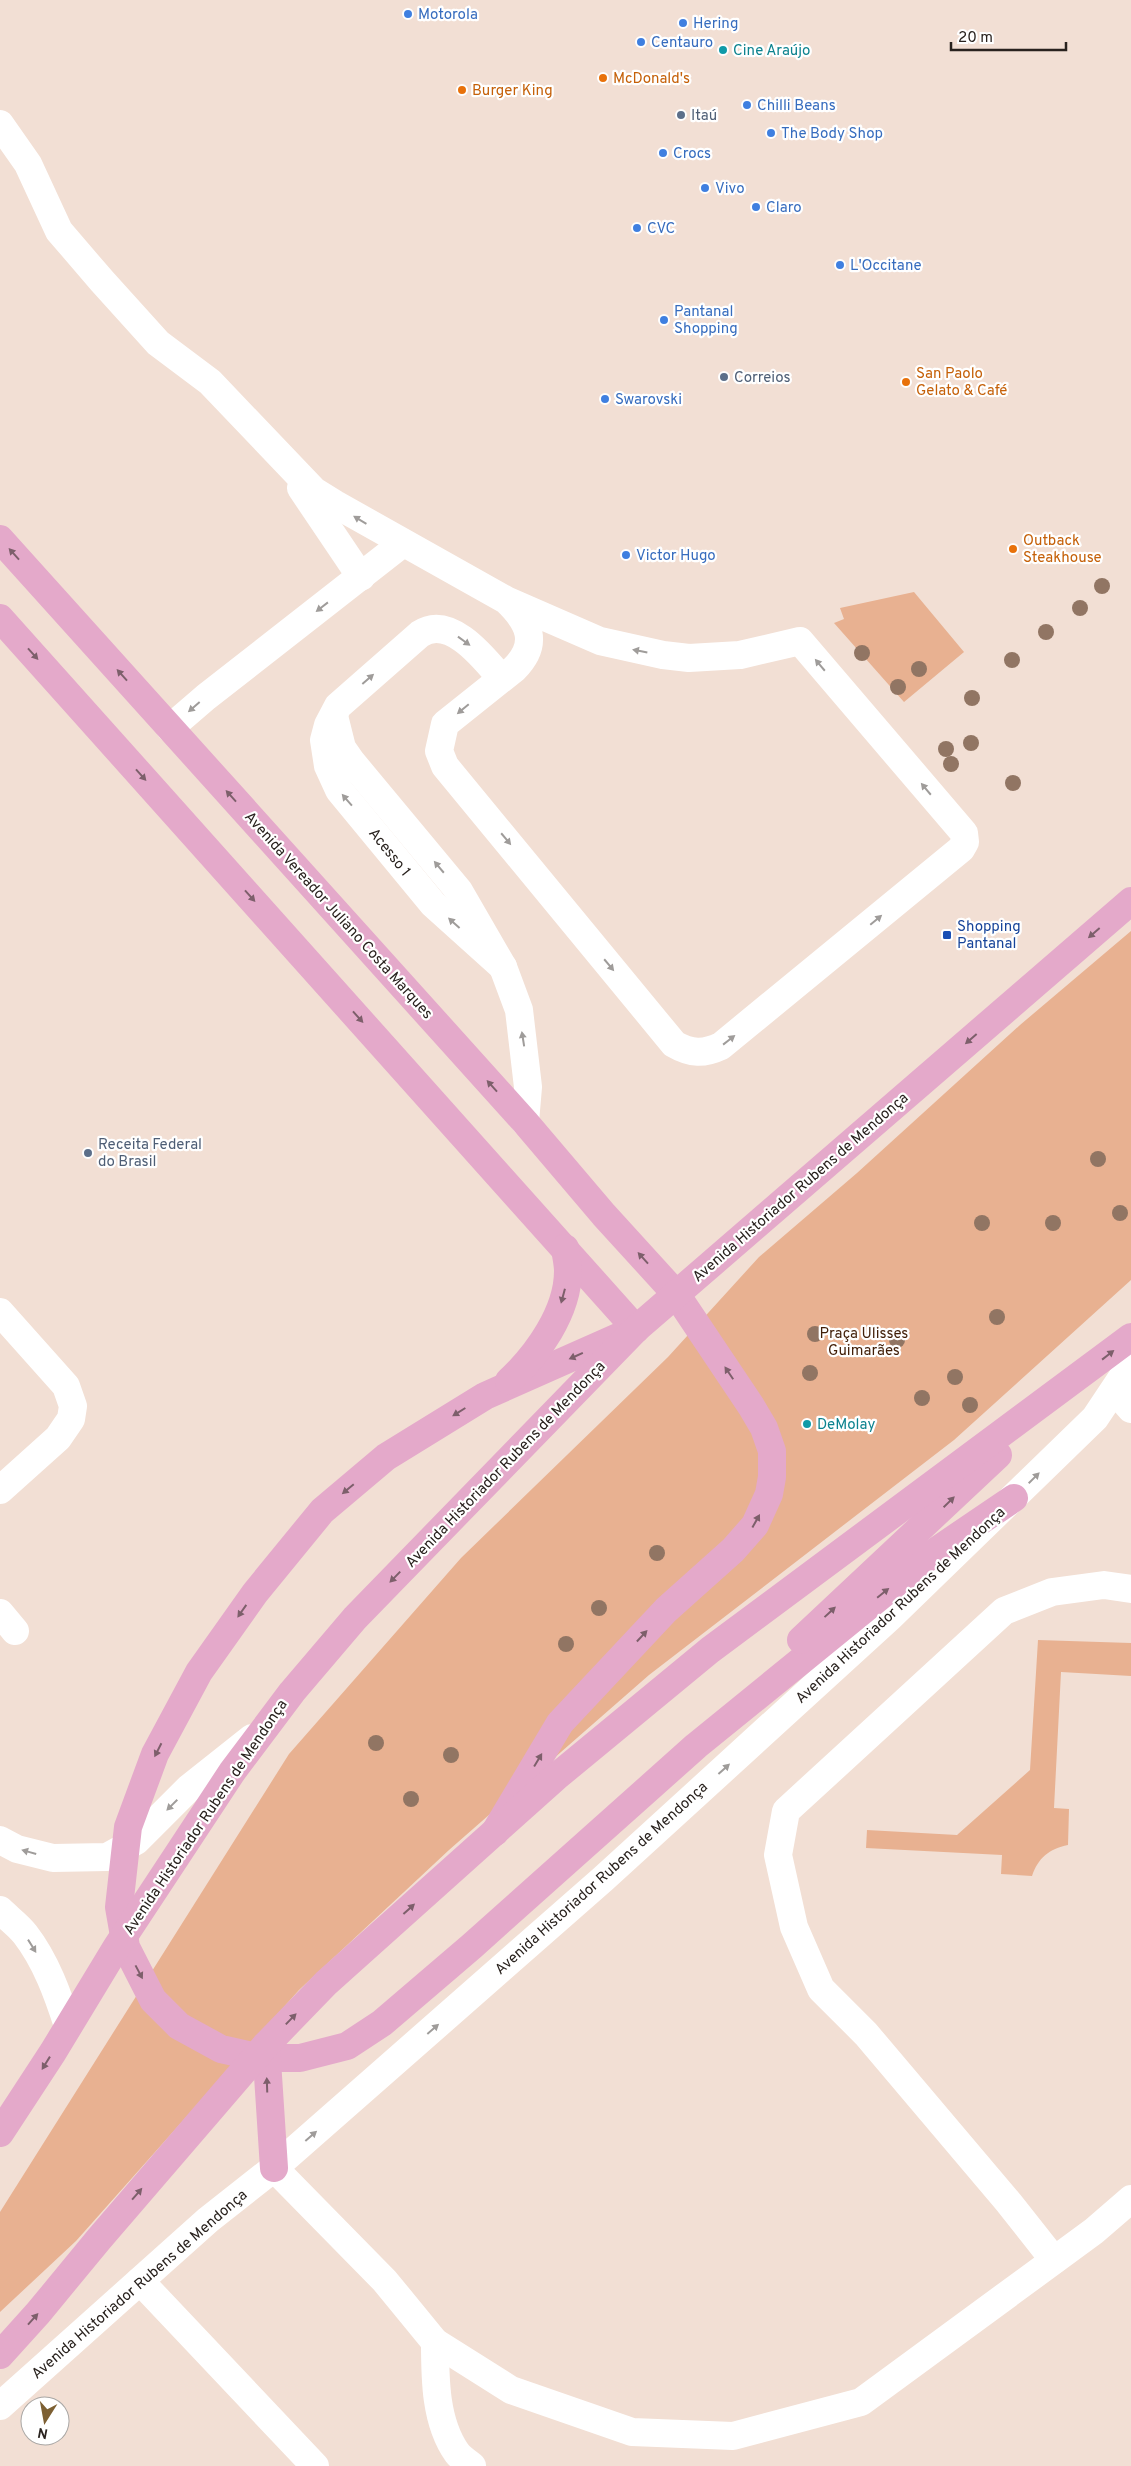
<svg xmlns="http://www.w3.org/2000/svg" width="1131" height="2466" viewBox="0 0 1131 2466" font-family="Overpass,sans-serif">
	<rect width="100%" height="100%" fill="#f2dfd4"/>
	<g fill="#e8b191">
		<path d="M914,592L964,652L904,702L834,623L844,619L840,608Z"/>
		<path d="M1131,931V1280L954,1440L649,1675L449,1850L299,1990L76,2241L0,2312V2212L289,1754L461,1558L668,1357L759,1257L857,1173L1020,1025Z"/>
		<path d="M1038,1640L1131,1643V1676L1061,1672L1054,1808L1069,1809L1068,1845C1049,1849 1038,1858 1032,1876L1001,1874L1002,1855L866,1848L867,1830L957,1835L1030,1770Z"/>
	</g>
	<g fill="none" stroke-linecap="round" stroke-linejoin="round">
		<g stroke="#fff" stroke-width="28">
			<path d="M0,124L28,164L59,231L102,281L158,343L210,382L314,491L335,504L506,600L600,641L663,655L689,658L740,655L800,641L964,833L965,842L961,849L721,1046C704,1054 691,1054 674,1044L445,766L439,751L445,724L514,669C540,643 529,622 506,600"/>
			<path d="M301,488L361,577"/>
			<path d="M501,678C484,658 450,614 420,634L338,706L328,725L324,740L328,766L339,790L433,904L503,967"/>
			<path d="M335,720L342,748L351,761L459,891L503,967L519,1010L528,1087L525,1122"/>
			<path d="M170,728L206,697L403,543"/>
			<path d="M0,1312L66,1386L73,1406L71,1419L58,1438L0,1490"/>
			<path d="M1115,1391L1131,1409"/>
			<path d="M0,1613L15,1631"/>
			<path d="M0,1840L17,1849L53,1858L107,1857L136,1841L189,1788L252,1738"/>
			<path d="M0,1910C8,1918 18,1925 25,1934C46,1961 58,1995 68,2026"/>
			<path d="M274,2168L385,2281L435,2342L511,2390L632,2432L733,2436L861,2402L1094,2231L1131,2199"/>
			<path d="M1054,2260L1009,2203L866,2034L821,1989L794,1927L778,1855L786,1811L1004,1611L1052,1592L1104,1585L1131,1589"/>
			<path d="M140,2281L315,2466"/>
			<path d="M435,2342C435,2378 435,2422 457,2453C461,2458 467,2462 472,2466"/>
			<path d="M0,2406L208,2220L274,2168L603,1879L889,1618L1095,1418L1131,1364"/>
		</g>
		<g stroke="#e4a9ca" stroke-width="28">
			<path d="M0,539L525,1122L604,1215L676,1294L751,1406L764,1428L772,1451V1477L769,1494L755,1525L733,1550L666,1610L560,1723L495,1832"/>
			<path d="M0,618L636,1329"/>
			<path d="M636,1329L485,1396L386,1457L322,1511L255,1593L199,1672L155,1754L128,1827L119,1907L126,1947L153,2000L179,2026L221,2049L261,2058H300L347,2046L382,2023L472,1946L696,1746L936,1551L1014,1498"/>
			<path d="M509,1381C537,1355 568,1312 568,1271C568,1264 566,1256 565,1248"/>
			<path d="M801,1640L998,1455"/>
			<path d="M266,2045L274,2168"/>
			<path d="M0,2133L53,2052L116,1948L232,1772L292,1692L355,1618L636,1329L1131,901"/>
			<path d="M0,2355L38,2313L99,2239L266,2045L326,1983L556,1777L710,1650L1131,1337"/>
		</g>
	</g>
	<g fill="#917563">
		<circle cx="1102" cy="586" r="8"/>
		<circle cx="1080" cy="608" r="8"/>
		<circle cx="1046" cy="632" r="8"/>
		<circle cx="862" cy="653" r="8"/>
		<circle cx="1012" cy="660" r="8"/>
		<circle cx="919" cy="669" r="8"/>
		<circle cx="898" cy="687" r="8"/>
		<circle cx="972" cy="698" r="8"/>
		<circle cx="971" cy="743" r="8"/>
		<circle cx="946" cy="749" r="8"/>
		<circle cx="951" cy="764" r="8"/>
		<circle cx="1013" cy="783" r="8"/>
		<circle cx="1098" cy="1159" r="8"/>
		<circle cx="1120" cy="1213" r="8"/>
		<circle cx="982" cy="1223" r="8"/>
		<circle cx="1053" cy="1223" r="8"/>
		<circle cx="997" cy="1317" r="8"/>
		<circle cx="815" cy="1334" r="8"/>
		<circle cx="897" cy="1340" r="8"/>
		<circle cx="810" cy="1373" r="8"/>
		<circle cx="955" cy="1377" r="8"/>
		<circle cx="922" cy="1398" r="8"/>
		<circle cx="970" cy="1405" r="8"/>
		<circle cx="657" cy="1553" r="8"/>
		<circle cx="599" cy="1608" r="8"/>
		<circle cx="566" cy="1644" r="8"/>
		<circle cx="376" cy="1743" r="8"/>
		<circle cx="451" cy="1755" r="8"/>
		<circle cx="411" cy="1799" r="8"/>
	</g>
	<defs><path id="oneway-solid" d="M-6-.8H1V-3.2L6.5 0L1 3.2V.8H-6Z" transform="scale(1.25)"/></defs>
	<g fill="#9f9c9a">
		<use href="#oneway-solid" transform="translate(360 520) rotate(-149)"/>
		<use href="#oneway-solid" transform="translate(322 607) rotate(142)"/>
		<use href="#oneway-solid" transform="translate(464 641) rotate(36)"/>
		<use href="#oneway-solid" transform="translate(640 651) rotate(-169)"/>
		<use href="#oneway-solid" transform="translate(820 665) rotate(-130)"/>
		<use href="#oneway-solid" transform="translate(368 679) rotate(-41)"/>
		<use href="#oneway-solid" transform="translate(194 707) rotate(139)"/>
		<use href="#oneway-solid" transform="translate(463 709) rotate(140)"/>
		<use href="#oneway-solid" transform="translate(926 789) rotate(-130)"/>
		<use href="#oneway-solid" transform="translate(347 800) rotate(-131)"/>
		<use href="#oneway-solid" transform="translate(506 839) rotate(50)"/>
		<use href="#oneway-solid" transform="translate(439 867) rotate(-130)"/>
		<use href="#oneway-solid" transform="translate(876 920) rotate(-40)"/>
		<use href="#oneway-solid" transform="translate(454 923) rotate(-138)"/>
		<use href="#oneway-solid" transform="translate(609 965) rotate(50)"/>
		<use href="#oneway-solid" transform="translate(523 1039) rotate(-99)"/>
		<use href="#oneway-solid" transform="translate(729 1040) rotate(-38)"/>
		<use href="#oneway-solid" transform="translate(1034 1478) rotate(-45)"/>
		<use href="#oneway-solid" transform="translate(724 1769) rotate(-42)"/>
		<use href="#oneway-solid" transform="translate(172 1805) rotate(135)"/>
		<use href="#oneway-solid" transform="translate(29 1852) rotate(-164)"/>
		<use href="#oneway-solid" transform="translate(32 1946) rotate(58)"/>
		<use href="#oneway-solid" transform="translate(433 2029) rotate(-41)"/>
		<use href="#oneway-solid" transform="translate(311 2136) rotate(-41)"/>
	</g>
	<g fill="#7d5f6b">
		<use href="#oneway-solid" transform="translate(14 554) rotate(-132)"/>
		<use href="#oneway-solid" transform="translate(33 654) rotate(48)"/>
		<use href="#oneway-solid" transform="translate(122 675) rotate(-132)"/>
		<use href="#oneway-solid" transform="translate(141 775) rotate(48)"/>
		<use href="#oneway-solid" transform="translate(231 796) rotate(-132)"/>
		<use href="#oneway-solid" transform="translate(250 896) rotate(48)"/>
		<use href="#oneway-solid" transform="translate(1094 933) rotate(139)"/>
		<use href="#oneway-solid" transform="translate(358 1017) rotate(48)"/>
		<use href="#oneway-solid" transform="translate(971 1039) rotate(139)"/>
		<use href="#oneway-solid" transform="translate(492 1086) rotate(-132)"/>
		<use href="#oneway-solid" transform="translate(643 1258) rotate(-132)"/>
		<use href="#oneway-solid" transform="translate(563 1296) rotate(105)"/>
		<use href="#oneway-solid" transform="translate(1108 1355) rotate(-38)"/>
		<use href="#oneway-solid" transform="translate(576 1356) rotate(156)"/>
		<use href="#oneway-solid" transform="translate(729 1373) rotate(-124)"/>
		<use href="#oneway-solid" transform="translate(459 1412) rotate(148)"/>
		<use href="#oneway-solid" transform="translate(348 1489) rotate(140)"/>
		<use href="#oneway-solid" transform="translate(949 1502) rotate(-44)"/>
		<use href="#oneway-solid" transform="translate(756 1521) rotate(-61)"/>
		<use href="#oneway-solid" transform="translate(395 1577) rotate(134)"/>
		<use href="#oneway-solid" transform="translate(883 1593) rotate(-39)"/>
		<use href="#oneway-solid" transform="translate(242 1611) rotate(125)"/>
		<use href="#oneway-solid" transform="translate(830 1612) rotate(-43)"/>
		<use href="#oneway-solid" transform="translate(642 1636) rotate(-47)"/>
		<use href="#oneway-solid" transform="translate(158 1750) rotate(117)"/>
		<use href="#oneway-solid" transform="translate(538 1760) rotate(-59)"/>
		<use href="#oneway-solid" transform="translate(409 1909) rotate(-42)"/>
		<use href="#oneway-solid" transform="translate(139 1972) rotate(62)"/>
		<use href="#oneway-solid" transform="translate(291 2019) rotate(-46)"/>
		<use href="#oneway-solid" transform="translate(46 2063) rotate(122)"/>
		<use href="#oneway-solid" transform="translate(267 2085) rotate(-92)"/>
		<use href="#oneway-solid" transform="translate(137 2194) rotate(-49)"/>
		<use href="#oneway-solid" transform="translate(33 2319) rotate(-48)"/>
	</g>
	<g fill="#3f7fe0" stroke="#fff" stroke-width="2">
		<circle cx="408" cy="14" r="5"/>
		<circle cx="683" cy="23" r="5"/>
		<circle cx="641" cy="42" r="5"/>
		<circle cx="747" cy="105" r="5"/>
		<circle cx="771" cy="133" r="5"/>
		<circle cx="663" cy="153" r="5"/>
		<circle cx="705" cy="188" r="5"/>
		<circle cx="756" cy="207" r="5"/>
		<circle cx="637" cy="228" r="5"/>
		<circle cx="840" cy="265" r="5"/>
		<circle cx="664" cy="320" r="5"/>
		<circle cx="605" cy="399" r="5"/>
		<circle cx="626" cy="555" r="5"/>
	</g>
	<g fill="#0f9aa8" stroke="#fff" stroke-width="2">
		<circle cx="723" cy="50" r="5"/>
		<circle cx="807" cy="1424" r="5"/>
	</g>
	<g fill="#e8710a" stroke="#fff" stroke-width="2">
		<circle cx="603" cy="78" r="5"/>
		<circle cx="462" cy="90" r="5"/>
		<circle cx="906" cy="382" r="5"/>
		<circle cx="1013" cy="549" r="5"/>
	</g>
	<g fill="#5c6f8a" stroke="#fff" stroke-width="2">
		<circle cx="681" cy="115" r="5"/>
		<circle cx="724" cy="377" r="5"/>
		<circle cx="88" cy="1153" r="5"/>
	</g>
	<rect fill="#1a4fb4" stroke="#fff" stroke-width="2" x="942" y="930" width="10" height="10" rx="2.5"/>
	<g text-anchor="middle" stroke-width="4.5" stroke-linejoin="round" paint-order="stroke">
		<g font-size="15" fill="#366cbe" stroke="#fff" text-anchor="start">
			<text x="418" y="19">Motorola</text>
			<text x="693" y="28">Hering</text>
			<text x="651" y="47">Centauro</text>
			<text x="757" y="110">Chilli Beans</text>
			<text x="781" y="138">The Body Shop</text>
			<text x="673" y="158">Crocs</text>
			<text x="715" y="193">Vivo</text>
			<text x="766" y="212">Claro</text>
			<text x="647" y="233">CVC</text>
			<text x="850" y="270">L'Occitane</text>
			<text x="674" y="316">Pantanal<tspan x="674" dy="17">Shopping</tspan></text>
			<text x="615" y="404">Swarovski</text>
			<text x="636" y="560">Victor Hugo</text>
		</g>
		<g font-size="15" fill="#0d838f" stroke="#fff" text-anchor="start">
			<text x="733" y="55">Cine Araújo</text>
			<text x="817" y="1429">DeMolay</text>
		</g>
		<g font-size="15" fill="#c56008" stroke="#fff" text-anchor="start">
			<text x="613" y="83">McDonald's</text>
			<text x="472" y="95">Burger King</text>
			<text x="916" y="378">San Paolo<tspan x="916" dy="17">Gelato &amp; Café</tspan></text>
			<text x="1023" y="545">Outback<tspan x="1023" dy="17">Steakhouse</tspan></text>
		</g>
		<g font-size="15" fill="#4e5e75" stroke="#fff" text-anchor="start">
			<text x="691" y="120">Itaú</text>
			<text x="734" y="382">Correios</text>
			<text x="98" y="1149">Receita Federal<tspan x="98" dy="17">do Brasil</tspan></text>
		</g>
		<g font-size="15" fill="#29221e" stroke="#fff">
			<text transform="translate(390 852) rotate(51)" y="5">Acesso 1</text>
			<text transform="translate(339 915) rotate(48)" y="5">Avenida Vereador Juliano Costa Marques</text>
			<text transform="translate(800 1187) rotate(-41)" y="5">Avenida Historiador Rubens de Mendonça</text>
			<text transform="translate(505 1464) rotate(-46)" y="5">Avenida Historiador Rubens de Mendonça</text>
			<text transform="translate(900 1605) rotate(-43)" y="5">Avenida Historiador Rubens de Mendonça</text>
			<text transform="translate(205 1817) rotate(-56)" y="5">Avenida Historiador Rubens de Mendonça</text>
			<text transform="translate(601 1878) rotate(-42)" y="5">Avenida Historiador Rubens de Mendonça</text>
			<text transform="translate(139 2284) rotate(-41)" y="5">Avenida Historiador Rubens de Mendonça</text>
		</g>
		<g font-size="15" fill="#164399" stroke="#fff" text-anchor="start">
			<text x="957" y="931">Shopping<tspan x="957" dy="17">Pantanal</tspan></text>
		</g>
		<g font-size="15" fill="#411e07" stroke="#fff">
			<text x="864" y="1338">Praça Ulisses<tspan x="864" dy="17">Guimarães</tspan></text>
		</g>
	</g>
	<g transform="translate(45 2421) rotate(191)"><circle r="24" fill="#ffffff" stroke="#a9a7a5"/>
	<path d="M0-4L9 19L0 12L-9 19Z" fill="#7d6033"/>
	<text y="-8" font-size="14" font-weight="bold" text-anchor="middle" fill="#29221e">N</text>
	</g>
	<path d="M951 42v8h115v-8" fill="none" stroke="#29221e" stroke-width="2.5"/>
	<text x="958" y="42" font-size="15" fill="#29221e" stroke="#ffffff" stroke-width="4" paint-order="stroke">20 m</text>
</svg>
